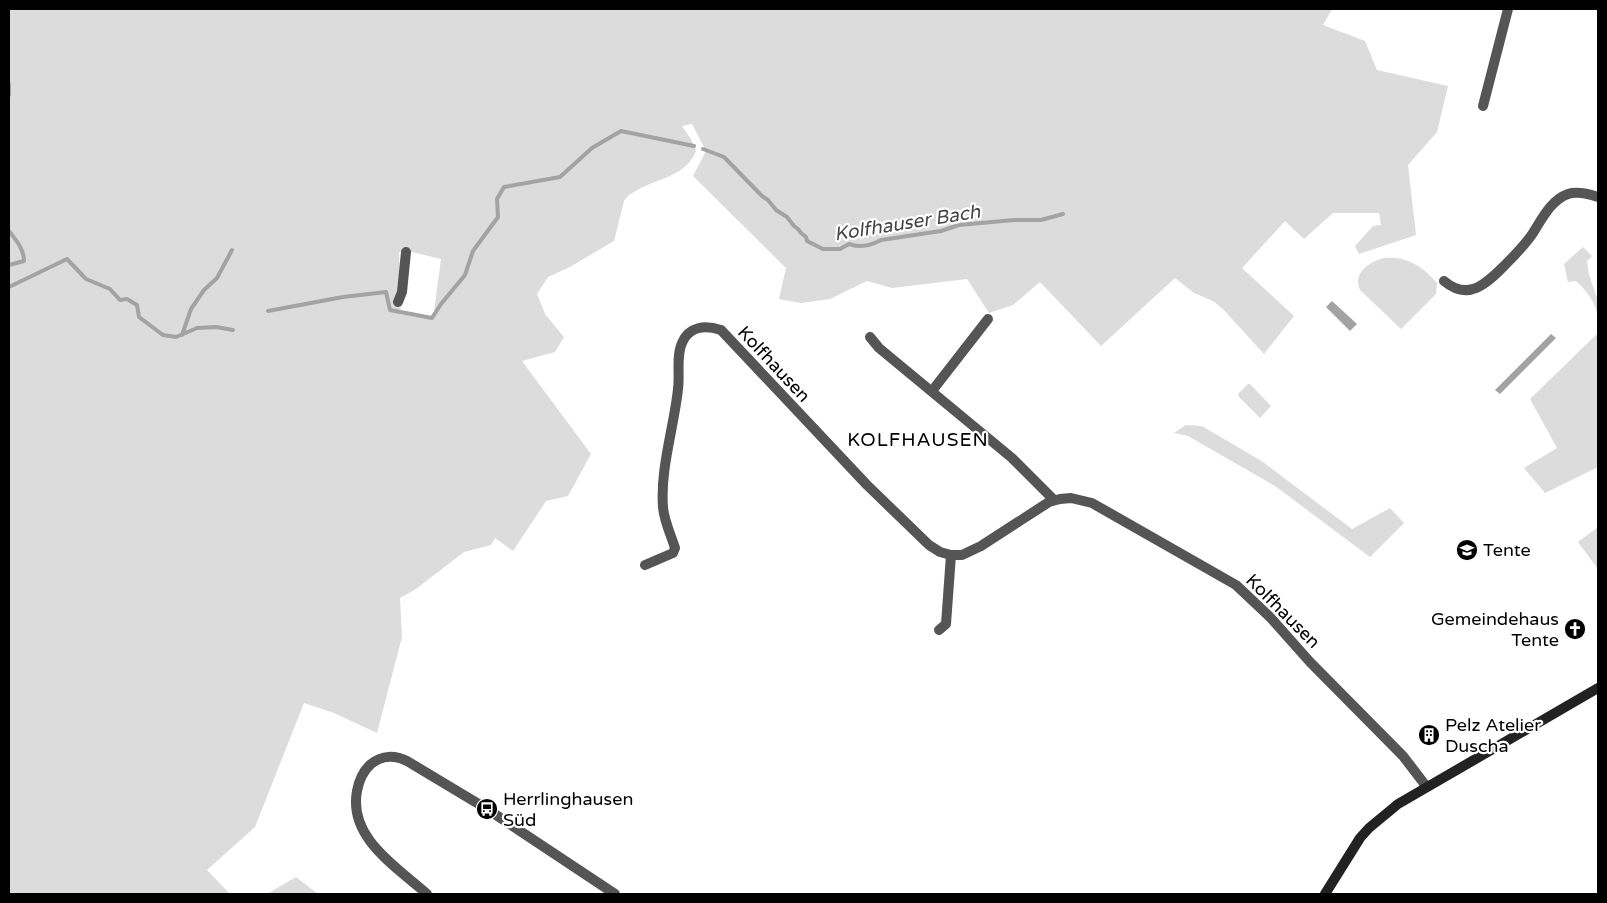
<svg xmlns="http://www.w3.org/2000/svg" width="1607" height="903" viewBox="0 0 1607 903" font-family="'Varela Round',sans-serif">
	<rect width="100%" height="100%" fill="#fff"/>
	<g fill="#dcdcdc" fill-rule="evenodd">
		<path d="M9,9H1332L1323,25L1365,41L1377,70L1448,86L1437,132L1408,165L1416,235L1359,254L1355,246L1373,226L1381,225L1379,213H1333L1304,239L1285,221L1242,268L1294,316L1264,354L1222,308L1213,301L1194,293L1175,278L1101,346L1040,282L1013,305L989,313L967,279L892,288L867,281L830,299L801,303L779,299L786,268L693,176L706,151L692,124L682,126L691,139L696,151C687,175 660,178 639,189C633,193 628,194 624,201L614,241L570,267L548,277L537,294L545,314L564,337L555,352L522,361L591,454L568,496L546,501L513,551L495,538L491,545L464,552L416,589L400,598L402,637L377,733L334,713L304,703L255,827L207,870L230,894H9ZM399,252H412L441,259L433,319L400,314L401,303Z"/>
		<path d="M1583,247L1592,256L1587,261L1589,275L1598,301V318C1597,304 1586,290 1576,281L1568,282L1564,264Z"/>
		<path d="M1384,258C1407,256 1422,266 1437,283L1436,294L1401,329L1360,290C1352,273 1369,262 1384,258Z"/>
		<path d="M1598,333V467L1545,493L1524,468L1557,448L1530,399Z"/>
		<path d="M1248,384H1250L1271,406L1260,418L1239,397L1238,394Z"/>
		<path d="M1186,425L1202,426L1263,462L1352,529L1390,508L1404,523L1370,557L1275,486L1188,436L1174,433Z"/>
		<path d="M1598,527V569L1578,542Z"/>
		<path d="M296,877L318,894H267Z"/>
	</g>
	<g fill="#a3a3a3">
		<path d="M1332,301L1357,324L1350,331L1326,307Z"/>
		<path d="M1551,334L1556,338L1500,394L1495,390Z"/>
	</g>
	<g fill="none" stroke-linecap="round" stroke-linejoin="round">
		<g stroke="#a3a3a3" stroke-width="4">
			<path d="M9,84V95"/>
			<path d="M703,149L724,157L762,196L768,200L776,210L787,217L794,226L798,229L801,233L806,237L807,241L823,249H840L849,244C860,248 872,245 881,240L941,231L959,225L1014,220H1041L1063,214"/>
			<path d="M9,231C16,240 24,249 24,261L9,265"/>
			<path d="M9,287L67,259L86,279L110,289L120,300L127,299L137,305L139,317L163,335L176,337L197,328L216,327L233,330"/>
			<path d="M268,311L343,297L386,292L390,310L432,318L441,304L465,275L473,251L498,217L497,199L504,187L560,177L592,148L621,131L694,146"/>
			<path d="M182,335L191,309L204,290L217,278L232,250"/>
		</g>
		<g stroke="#555" stroke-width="10">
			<path d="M1483,106L1508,9"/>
			<path d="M1444,281C1469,302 1487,283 1505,265C1515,255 1525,245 1533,233C1542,219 1551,200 1568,194C1577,191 1589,194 1598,197"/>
			<path d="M398,302L402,292L406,252"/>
			<path d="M870,337L879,348L1012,458L1054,500"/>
			<path d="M932,391L988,319"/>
			<path d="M645,565L673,553L675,548C671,535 664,521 663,507C660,469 674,427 678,389C680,375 676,356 682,343C689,326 705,325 721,330L867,485L929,545L940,552L951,555H962L981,546L1049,502L1060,499L1071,498L1092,503L1236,585L1270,617L1310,662L1403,756L1426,786"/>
			<path d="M939,630L946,624L951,555"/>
			<path d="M427,894C397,867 348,838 357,791C359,780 363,771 371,764C382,755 395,755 407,761L487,809L615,894"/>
		</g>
		<path stroke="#222" stroke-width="10" d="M1325,894L1360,838L1369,828L1398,804L1598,688"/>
	</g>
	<defs>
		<g id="school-disc" transform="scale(1.125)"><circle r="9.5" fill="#000" stroke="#fff"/><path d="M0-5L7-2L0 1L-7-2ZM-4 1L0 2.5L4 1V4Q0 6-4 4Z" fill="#fff"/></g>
		<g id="church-disc" transform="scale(1.125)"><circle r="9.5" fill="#000" stroke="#fff"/><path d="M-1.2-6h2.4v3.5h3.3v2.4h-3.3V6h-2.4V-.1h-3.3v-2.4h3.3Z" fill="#fff"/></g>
		<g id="building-disc" transform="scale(1.125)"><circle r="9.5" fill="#000" stroke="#fff"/><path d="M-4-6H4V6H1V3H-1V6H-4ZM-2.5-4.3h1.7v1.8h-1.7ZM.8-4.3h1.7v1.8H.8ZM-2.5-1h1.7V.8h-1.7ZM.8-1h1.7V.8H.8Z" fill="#fff"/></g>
		<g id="bus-disc" transform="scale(1.125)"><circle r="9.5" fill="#000" stroke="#fff"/><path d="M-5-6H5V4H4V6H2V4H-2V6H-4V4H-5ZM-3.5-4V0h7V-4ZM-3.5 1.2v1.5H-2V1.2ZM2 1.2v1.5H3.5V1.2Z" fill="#fff"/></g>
	</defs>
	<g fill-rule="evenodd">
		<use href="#school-disc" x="1467" y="550"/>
		<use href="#church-disc" x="1575" y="629"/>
		<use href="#building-disc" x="1429" y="735"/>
		<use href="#bus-disc" x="487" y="809"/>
	</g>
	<g text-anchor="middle" stroke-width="4.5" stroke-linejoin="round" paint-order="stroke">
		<g font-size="18" fill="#000" stroke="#fff">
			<text transform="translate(774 364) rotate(47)" y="6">Kolfhausen</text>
			<text transform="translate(1283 611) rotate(45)" y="6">Kolfhausen</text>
		</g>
		<g font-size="18" fill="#000" stroke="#fff" text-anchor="start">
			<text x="1483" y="556">Tente</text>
			<text x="1559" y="625" text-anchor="end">Gemeindehaus<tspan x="1559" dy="21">Tente</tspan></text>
			<text x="1445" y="731">Pelz Atelier<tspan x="1445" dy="21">Duscha</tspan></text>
			<text x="503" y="805">Herrlinghausen<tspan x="503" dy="21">Süd</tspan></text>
		</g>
		<g font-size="19" font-style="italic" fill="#444" stroke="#fff">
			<text transform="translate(907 222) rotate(-9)" y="7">Kolfhauser Bach</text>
		</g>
		<g font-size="19" letter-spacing="1" fill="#000" stroke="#fff">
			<text x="918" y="446">KOLFHAUSEN</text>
		</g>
	</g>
	<rect width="1607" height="903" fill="none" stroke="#000000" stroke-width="20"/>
</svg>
